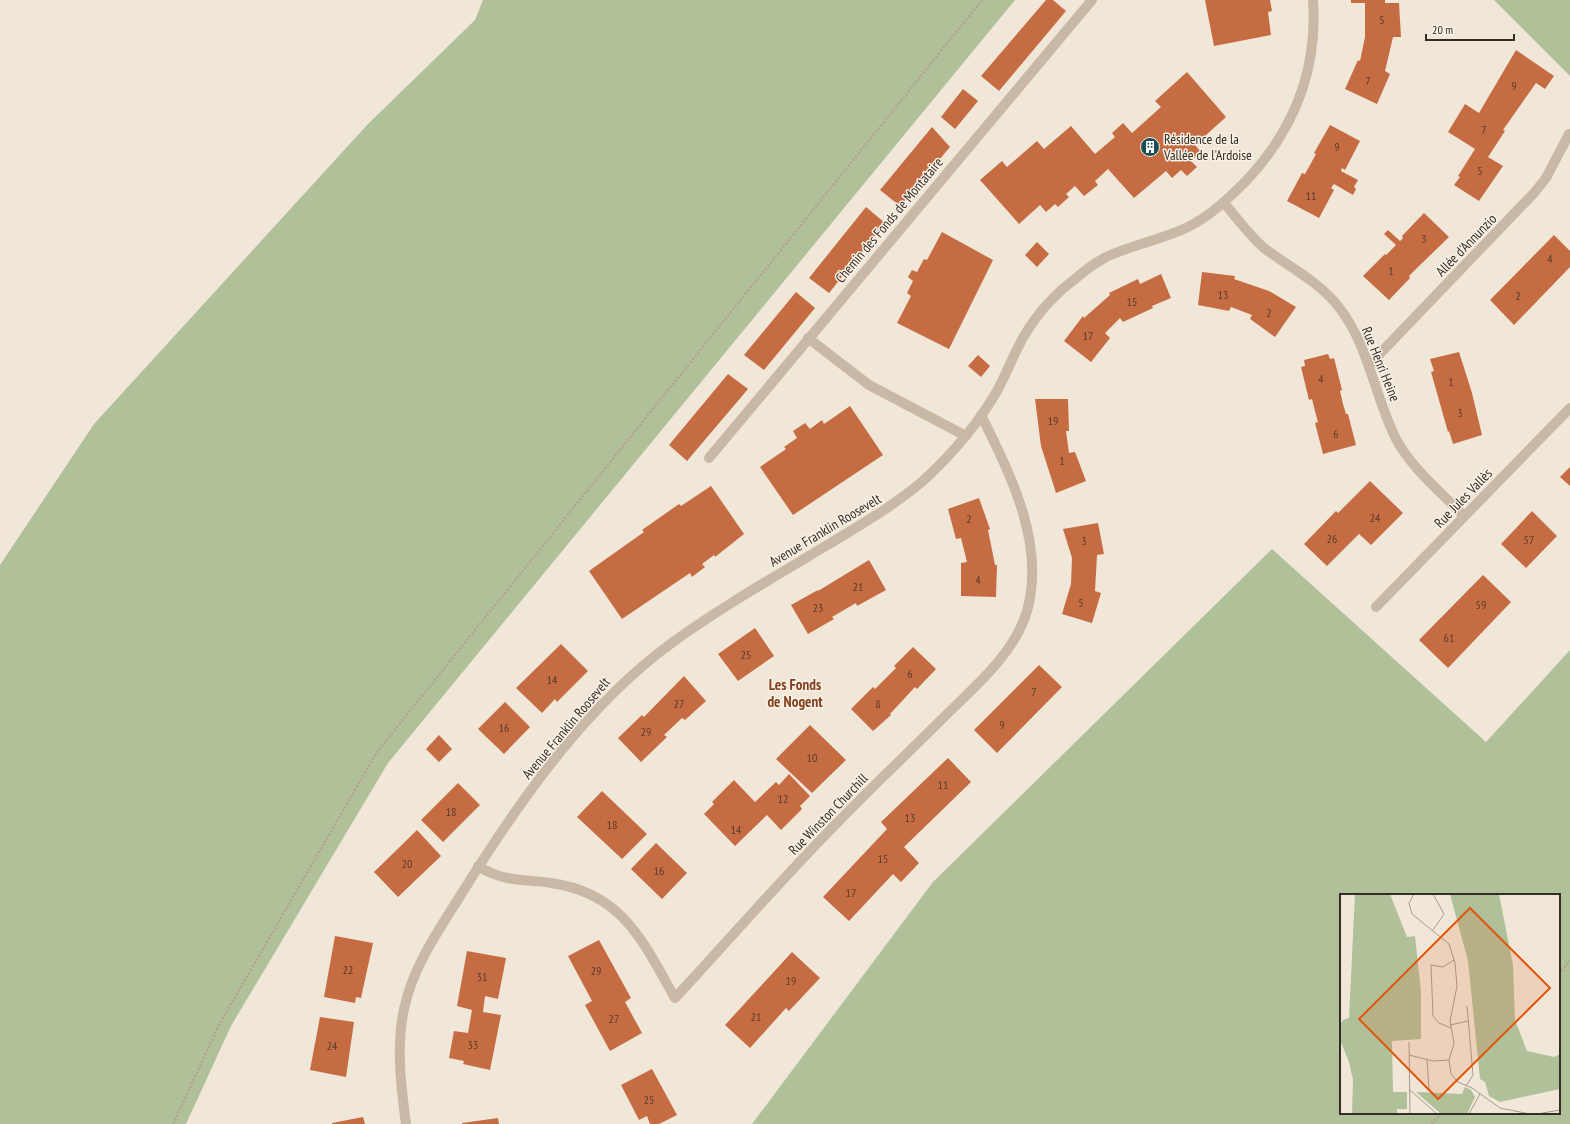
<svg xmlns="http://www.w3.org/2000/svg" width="1570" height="1124" viewBox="0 0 1570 1124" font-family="'PT Sans Narrow',sans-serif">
	<rect width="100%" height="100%" fill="#f1e7d9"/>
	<g fill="#b0c099" fill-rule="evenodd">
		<path d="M483,0H1015L388,763L231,1026L186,1124H0V565L94,424L368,124L475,20Z"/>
		<path d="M1494,0H1570V76Z"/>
		<path d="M1272,549L1486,742L1570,650V1124H752L933,882ZM1341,895H1559V1113H1341Z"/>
	</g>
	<g fill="#c56c42">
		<path d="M1046,0H1053L1066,11L999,91L981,76Z"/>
		<path d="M1205,0H1270L1272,11L1268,12L1271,35L1214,46Z"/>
		<path d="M1351,0H1385V3H1399L1401,37H1393L1385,71L1390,74L1377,104L1345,89L1358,60L1360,61L1365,37V3H1351Z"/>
		<path d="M1516,50L1554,76L1545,89L1536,83L1503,130L1505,131L1488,157L1503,166L1479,201L1454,185L1460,177L1458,176L1475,149L1448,132L1465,104L1479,113Z"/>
		<path d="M1187,72L1226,117L1195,145L1201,152L1191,161L1197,167L1187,176L1181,170L1172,178L1166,171L1134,198L1108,169L1095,181L1098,185L1084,196L1075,186L1066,194L1069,197L1058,207L1055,204L1046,212L1040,205L1019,224L980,180L1002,161L1007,167L1037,141L1044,149L1071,126L1095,154L1115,137L1112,133L1123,123L1132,133L1161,107L1155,101Z"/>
		<path d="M963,89L978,101L955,129L941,117Z"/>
		<path d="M1330,125L1360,141L1345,170L1342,168L1341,171L1358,180L1354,187L1356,189L1353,195L1334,184L1331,188L1334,190L1319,218L1287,201L1302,173L1305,174L1316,154L1314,153Z"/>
		<path d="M932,127L950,147L900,206L880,190Z"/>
		<path d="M866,207L885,223L829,293L809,278Z"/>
		<path d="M1424,213L1449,237L1418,267L1409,276L1410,278L1389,300L1363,276L1385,254L1386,255L1396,245L1384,234L1388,230L1400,241L1403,238L1402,236Z"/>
		<path d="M942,232L993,260L949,349L897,323L911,296L907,293L913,281L908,277L912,270L917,272L924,259L927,260Z"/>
		<path d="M1554,235L1570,251V267L1514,325L1490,300Z"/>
		<path d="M1037,242L1049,254L1037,267L1025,255Z"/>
		<path d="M1202,272L1235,276L1234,279L1269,291L1296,307L1275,337L1250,319L1252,315L1231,307L1229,311L1198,305Z"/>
		<path d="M1161,274L1171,298L1152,306L1153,308L1123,322L1120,318L1105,333L1110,338L1091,362L1064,341L1083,316L1084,318L1110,295L1109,293L1138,279L1140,284Z"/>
		<path d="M796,292L815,308L764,370L744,355Z"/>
		<path d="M1459,352L1472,393L1482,435L1453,444L1449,431L1448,432L1431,372L1434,371L1430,359Z"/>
		<path d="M1328,354L1330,359L1334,358L1342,390L1340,391L1343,404L1346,414H1348L1356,445L1323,454L1315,423L1318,422L1315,411L1312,399L1309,400L1301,367L1305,366L1304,360Z"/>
		<path d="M978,355L990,366L981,377L968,366Z"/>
		<path d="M728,374L748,389L687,461L669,445Z"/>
		<path d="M1035,399H1068L1069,431H1066L1069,453L1075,452L1086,481L1056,493L1041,446Z"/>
		<path d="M850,406L883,455L793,515L760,467L786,449L784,447L797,438L793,431L805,423L810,429L822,420L824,424Z"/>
		<path d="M1570,467V486L1560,477Z"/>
		<path d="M1370,481L1403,513L1371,545L1359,534L1327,566L1304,544L1336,511L1338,513Z"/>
		<path d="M711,486L744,534L715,557L714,555L702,564L705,567L692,577L690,573L622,619L589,571L644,532L642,530L679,504L681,506Z"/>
		<path d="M979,498L990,529L988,530L995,565H997L996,597L961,596V563L967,562L961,538L956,539L948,509Z"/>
		<path d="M1532,511L1557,536L1526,568L1501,544Z"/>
		<path d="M1098,523L1104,554L1097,555L1095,591L1101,593L1092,623L1062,614L1071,584L1072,558L1063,529Z"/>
		<path d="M869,560L886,590L857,606L856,603L832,617L834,619L808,634L791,605L818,590V591Z"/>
		<path d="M1483,575L1511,602L1448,668L1419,640Z"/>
		<path d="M755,628L774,656L738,681L718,654Z"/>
		<path d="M561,644L588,671L557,702L555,699L542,713L516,688Z"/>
		<path d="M913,647L936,669L917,689L915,687L890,714L891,715L873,731L851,709L873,687L875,689L896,668L894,666Z"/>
		<path d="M1039,665L1062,687L997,753L974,730Z"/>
		<path d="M684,676L706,701L685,720L682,718L664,735L667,737L641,762L618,738L642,715L644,717Z"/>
		<path d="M505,702L530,727L504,754L478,729Z"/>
		<path d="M810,725L846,760L812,793L776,759Z"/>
		<path d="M439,735L452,749L439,762L426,749Z"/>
		<path d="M948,758L971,782L904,847L919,863L901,882L893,874L849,921L823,897L887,829L881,822Z"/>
		<path d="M789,774L810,796L800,806L802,809L781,830L767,815L735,846L704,814L714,804L712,802L734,780L755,802L776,782L779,785Z"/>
		<path d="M458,783L480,805L443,842L421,820Z"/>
		<path d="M602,791L647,834L622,859L577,817Z"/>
		<path d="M417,830L441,856L398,897L374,872Z"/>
		<path d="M656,843L687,873L662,899L631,869Z"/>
		<path d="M335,936L373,943L361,998L356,997L355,1003L324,997Z"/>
		<path d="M599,940L631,998L625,1002L642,1033L610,1051L585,1005L592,1001L568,956Z"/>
		<path d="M467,951L506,958L498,999L485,996L483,1012L501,1015L490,1070L463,1064L464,1061L449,1058L454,1031L468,1033L472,1010L457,1006Z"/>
		<path d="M792,952L820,978L789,1011L786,1008L750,1048L725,1025Z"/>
		<path d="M320,1017L354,1022L346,1077L310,1070Z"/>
		<path d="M652,1069L677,1115L659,1124H650L647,1116L639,1120L621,1085Z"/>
		<path d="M363,1117L365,1124H332V1123Z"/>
		<path d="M498,1118L499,1124H462V1123Z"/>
	</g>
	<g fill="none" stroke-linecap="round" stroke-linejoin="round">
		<g stroke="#b4a28f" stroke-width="2.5" stroke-dasharray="2 2" stroke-linecap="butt">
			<path d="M1559,974L1570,961"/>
			<path d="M173,1124L220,1023L377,752L982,0"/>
			<path d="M1432,1124L1441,1113"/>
		</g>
		<g stroke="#c9b8a5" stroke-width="10">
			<path d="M1224,203C1237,218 1249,235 1264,248C1289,267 1318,281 1338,306C1369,345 1374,395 1396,439C1412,469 1441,492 1464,516"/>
			<path d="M808,338L869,385L966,436"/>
			<path d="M1369,365L1534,193L1546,178L1569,134"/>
			<path d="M709,458L1092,0"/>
			<path d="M1376,607L1570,408"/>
			<path d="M478,866C503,882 523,879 551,883C623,893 643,942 675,998C730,939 783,877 840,820C873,786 908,753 942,719C973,688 1014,655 1027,611C1046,543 1010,474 981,415"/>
			<path d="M406,1124C401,1087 396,1046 404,1009C413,966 439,930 462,893C518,803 586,705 673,642C723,606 776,576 829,544C862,524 895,505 924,480C952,454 978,424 997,391C1007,373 1014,353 1024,336C1037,314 1055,294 1075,279C1084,271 1095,263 1106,257C1132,245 1160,240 1186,228C1209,217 1228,199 1246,181C1294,130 1318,70 1313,0"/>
		</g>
	</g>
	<defs>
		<g id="building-disc" transform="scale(1)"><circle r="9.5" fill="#1c4d55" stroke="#f9f1e5"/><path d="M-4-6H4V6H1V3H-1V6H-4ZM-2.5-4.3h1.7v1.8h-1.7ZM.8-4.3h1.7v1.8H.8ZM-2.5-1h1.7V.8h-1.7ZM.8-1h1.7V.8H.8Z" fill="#fff"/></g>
	</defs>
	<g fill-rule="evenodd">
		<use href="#building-disc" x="1150" y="147"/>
	</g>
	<g text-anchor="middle" stroke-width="3" stroke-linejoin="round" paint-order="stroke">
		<g font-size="12" fill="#583c2d">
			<text x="1382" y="24">5</text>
			<text x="1368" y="85">7</text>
			<text x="1514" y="90">9</text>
			<text x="1484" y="134">7</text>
			<text x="1337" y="151">9</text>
			<text x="1480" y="175">5</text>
			<text x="1311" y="200">11</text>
			<text x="1424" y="243">3</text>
			<text x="1550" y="263">4</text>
			<text x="1391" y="275">1</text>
			<text x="1223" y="299">13</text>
			<text x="1518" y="300">2</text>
			<text x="1132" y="306">15</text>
			<text x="1269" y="317">2</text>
			<text x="1088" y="340">17</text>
			<text x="1321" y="383">4</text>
			<text x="1451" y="386">1</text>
			<text x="1460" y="417">3</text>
			<text x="1053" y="425">19</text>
			<text x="1336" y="438">6</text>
			<text x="1062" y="465">1</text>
			<text x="1375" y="522">24</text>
			<text x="969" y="523">2</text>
			<text x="1332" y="543">26</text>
			<text x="1529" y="544">57</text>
			<text x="1084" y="545">3</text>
			<text x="978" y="584">4</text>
			<text x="858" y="591">21</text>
			<text x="1081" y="607">5</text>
			<text x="1481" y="609">59</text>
			<text x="818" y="612">23</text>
			<text x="1449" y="642">61</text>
			<text x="746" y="659">25</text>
			<text x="910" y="678">6</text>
			<text x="552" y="684">14</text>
			<text x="1034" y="696">7</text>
			<text x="679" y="708">27</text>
			<text x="878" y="708">8</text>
			<text x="1002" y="729">9</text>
			<text x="504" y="732">16</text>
			<text x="646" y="736">29</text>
			<text x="812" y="762">10</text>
			<text x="943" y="789">11</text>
			<text x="783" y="803">12</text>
			<text x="451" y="816">18</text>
			<text x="910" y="822">13</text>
			<text x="612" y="829">18</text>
			<text x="736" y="834">14</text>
			<text x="883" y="863">15</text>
			<text x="407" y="868">20</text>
			<text x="659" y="875">16</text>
			<text x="851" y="897">17</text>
			<text x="348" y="974">22</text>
			<text x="596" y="975">29</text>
			<text x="482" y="981">31</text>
			<text x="791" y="985">19</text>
			<text x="756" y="1021">21</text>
			<text x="614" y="1023">27</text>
			<text x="473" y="1049">33</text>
			<text x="332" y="1050">24</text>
			<text x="649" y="1104">25</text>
		</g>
		<g font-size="14" fill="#342c26" stroke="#f9f1e5" text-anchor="start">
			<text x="1164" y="144">Résidence de la<tspan x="1164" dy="16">Vallée de l'Ardoise</tspan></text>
		</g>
		<g font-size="14" fill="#342c26" stroke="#f9f1e5">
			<text transform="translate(889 220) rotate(-50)" y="5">Chemin des Fonds de Montataire</text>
			<text transform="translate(1466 245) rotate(-46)" y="5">Allée d'Annunzio</text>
			<text transform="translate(1381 364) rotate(68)" y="5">Rue Henri Heine</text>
			<text transform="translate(1463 498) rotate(-46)" y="5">Rue Jules Vallès</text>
			<text transform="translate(825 530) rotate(-31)" y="5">Avenue Franklin Roosevelt</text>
			<text transform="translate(566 728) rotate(-50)" y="5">Avenue Franklin Roosevelt</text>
			<text transform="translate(828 814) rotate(-46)" y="5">Rue Winston Churchill</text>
		</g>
		<g font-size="15" font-weight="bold" fill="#833f20" stroke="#f9f1e5">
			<text x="795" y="690">Les Fonds<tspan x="795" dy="17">de Nogent</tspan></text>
		</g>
	</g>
	<g transform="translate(1340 894)">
		<rect width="220" height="220" fill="#f1e7d9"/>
		<path d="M15,0H50L67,43L75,42L81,98V145L52,147L53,198H67V215H57V220H12L13,186L9,168L0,146V131L3,126L9,124ZM110,0H159L173,71L175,126L187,157L214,163L220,160V195L160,208L149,202L145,188L140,185L128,67ZM125,193L131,196L135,203L127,220H101L76,198L122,200Z" fill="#b0c099"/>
		<path fill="none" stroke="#a59c91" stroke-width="1" d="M74,0L69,9L72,20L109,50L115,69L117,92L110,127L114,149L109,166L111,180L118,188L132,194L160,214L190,220M93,36L104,20L93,0M110,131L128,127M111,134L99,129L93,122L91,71L103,73L114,66M69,148L70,220M69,161L93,167L109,166M87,165L89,196M126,192L133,181L127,112M70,196L97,220M129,220L140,200M197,220L220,216"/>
		<path fill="#df570d" fill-opacity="0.15" stroke="#df570d" stroke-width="2" d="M130,14L210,94L98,205L19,125Z"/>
		<rect width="220" height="220" fill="none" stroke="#342c26" stroke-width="2"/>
	</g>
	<path d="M1426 34v6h88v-6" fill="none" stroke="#342c26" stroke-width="2"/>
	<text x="1432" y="34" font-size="12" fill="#342c26" stroke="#f9f1e5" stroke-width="3" paint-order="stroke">20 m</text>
</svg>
